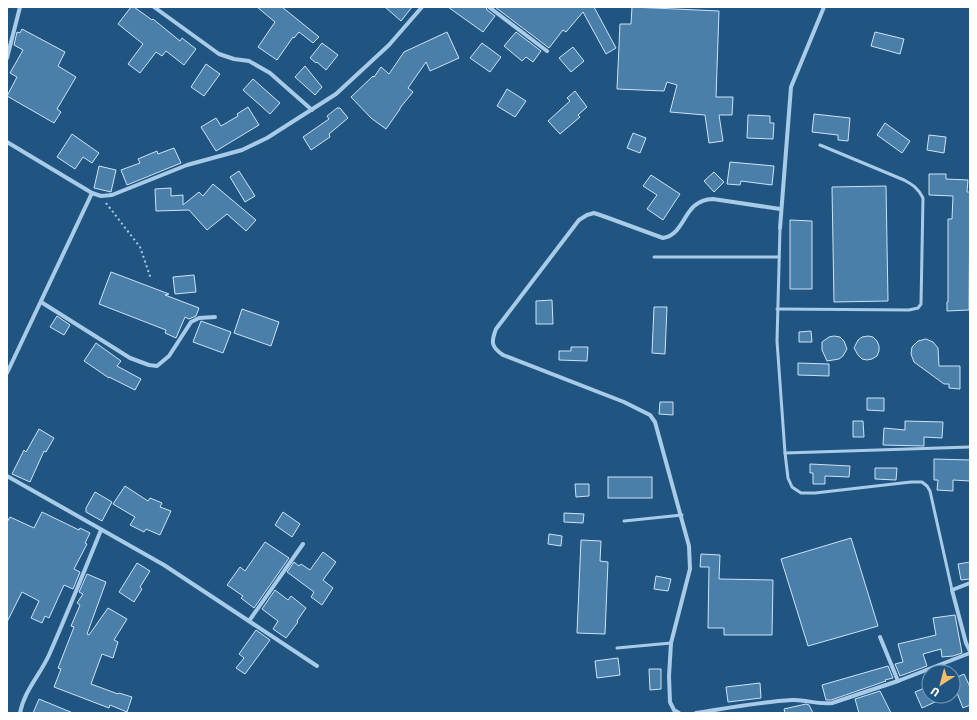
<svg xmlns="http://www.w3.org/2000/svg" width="977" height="720" viewBox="0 0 977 720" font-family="Jost,sans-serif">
	<rect width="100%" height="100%" fill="#215581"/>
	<g fill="#4a7faa" stroke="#cce3f6">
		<path d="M131,7H134L152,20L153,19L180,41L182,38L196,49L184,65L166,51L162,56L156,52L140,73L128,64L143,44L118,24Z"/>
		<path d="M257,7H282L319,37L313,43L299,32L294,38L293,37L277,60L258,47L275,22Z"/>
		<path d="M385,7H412L401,21Z"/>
		<path d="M448,7H486L487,10L495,16L483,32Z"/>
		<path d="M495,7H594L616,48L606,54L583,12L566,32L563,30L549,48Z"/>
		<path d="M632,7L719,11L716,97H733L732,115H719L723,141L709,143L705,115L670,112L677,85L667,82L664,91L617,89L620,24H631Z"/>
		<path d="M22,29L65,52L58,66L76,77L57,109L61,112L54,123L7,96L17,77L10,73L23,50L14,45L17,32L20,33Z"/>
		<path d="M447,32L459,58L430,71L426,62L408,88L413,92L400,108V109L386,129L371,118L351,97L373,76L374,77L381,67L389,74L404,52Z"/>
		<path d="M516,32L541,51L533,62L526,57L522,61L504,46Z"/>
		<path d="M875,32L904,39L900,54L871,46Z"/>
		<path d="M322,43L338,55L326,70L317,62L316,63L310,58Z"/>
		<path d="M482,43L501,57L490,72L470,58Z"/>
		<path d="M573,47L584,61L571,72L559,58Z"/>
		<path d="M206,64L220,74L204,96L191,87Z"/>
		<path d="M305,66L322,87L315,95L295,77Z"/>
		<path d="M253,79L280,103L270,114L243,90Z"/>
		<path d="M507,89L526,101L515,117L497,106Z"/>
		<path d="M575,91L587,107L578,115L580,117L560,134L548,121L570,101L567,98Z"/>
		<path d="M248,107L259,125L216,151L201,127L216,118L221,126L238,116L237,114Z"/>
		<path d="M337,108H340L348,118L329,134L330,137L311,150L303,137L329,119L327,116Z"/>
		<path d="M814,114L850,118L848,141L838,140V135L812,132Z"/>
		<path d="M748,115L770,116V123H774L773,139L747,138Z"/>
		<path d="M885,123L910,141L902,153L877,135Z"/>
		<path d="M633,133L646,138L640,153L627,148Z"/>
		<path d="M72,134L99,153L92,163L83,157L75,169L57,157Z"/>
		<path d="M929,135L946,137L944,153L927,150Z"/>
		<path d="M174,148L181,163L127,185L121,170L140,163L138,159L157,151L158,154Z"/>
		<path d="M730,162L774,166L772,185L741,181L740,185L727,184Z"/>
		<path d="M99,166L116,170L111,192L94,188Z"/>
		<path d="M239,171L255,196L245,202L230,177Z"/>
		<path d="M714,172L724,182L714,192L704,181Z"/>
		<path d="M929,174H946V179L968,180L967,192H970L969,310L947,311V302H948V219H952L953,196L929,195Z"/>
		<path d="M651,175L680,194L663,220L647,209L657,195L643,186Z"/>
		<path d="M213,184L256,220L246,231L227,214L207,230L189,210L156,211L155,189L171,188V196L183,195V205L199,192L203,196Z"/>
		<path d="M886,186L888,301L834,302L832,187Z"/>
		<path d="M790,220L812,221V289H790Z"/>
		<path d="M111,272L169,294L165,295L199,308L196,316L189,319L185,317L176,338L165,333L166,330L99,304Z"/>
		<path d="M194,275L196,292L175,294L173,277Z"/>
		<path d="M552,300L553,324H536V301Z"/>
		<path d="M654,307H667L665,354L652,353Z"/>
		<path d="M242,309L279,322L271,346L234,333Z"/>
		<path d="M57,316L70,325L64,335L50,327Z"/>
		<path d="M201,321L231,332L223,353L193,342Z"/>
		<path d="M811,331L812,342H799V332Z"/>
		<path d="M834,336L840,337L844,341L847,349L843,356L839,359L827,361L822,350V342L829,337Z"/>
		<path d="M868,336L873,337L877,341L879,346V351L877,356L872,359L867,360L862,359L858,355L854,348L858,340L862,337Z"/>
		<path d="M926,339L933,342L938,348L939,366H960V389L949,388V384H944L914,362L911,354L912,347L918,341Z"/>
		<path d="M96,343L121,361L117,366L141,379L135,390L109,377V378L84,361Z"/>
		<path d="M571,347H588L587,361L559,360V351H571Z"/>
		<path d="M798,363L829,364V376L798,375Z"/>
		<path d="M867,398H884V411L867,410Z"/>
		<path d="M660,402H673V415L659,414Z"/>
		<path d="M853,421H863L864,437H853Z"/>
		<path d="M905,421L943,422L942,438L924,437V446L883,445L884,428L905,430Z"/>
		<path d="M39,429L54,438L46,452L44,451L30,482L12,474L24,450L26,452Z"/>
		<path d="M934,459L970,460V481L953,480V491L937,490L938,480H934Z"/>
		<path d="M810,464L850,466L849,477L825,476V484H813V473H810Z"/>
		<path d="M875,468H897L896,480L875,479Z"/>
		<rect x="608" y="477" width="44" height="21"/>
		<path d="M575,484H589V496L576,497Z"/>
		<path d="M125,486L148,501L150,498L162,503L160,507L171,511L160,535L146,529L144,532L130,525L135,517L113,504Z"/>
		<path d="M95,492L112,502L102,521L86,512V508Z"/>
		<path d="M42,512L79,530L80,528L90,533L85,543L87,544L74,569L80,572L73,589L64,585L49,618L45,616L42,623L31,618L39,601L22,592L7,622V522L10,517L34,528Z"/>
		<path d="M283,512L300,524L292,537L275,525Z"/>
		<path d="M564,513L584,514L583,523L564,522Z"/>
		<path d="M549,534L562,536L561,546L548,544Z"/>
		<path d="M851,538L878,626L808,646L781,559Z"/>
		<path d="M581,540L601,541L600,561L608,562L605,634L577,633Z"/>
		<path d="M265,542L289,558L254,608L241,598L243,596L227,585L240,567L245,571Z"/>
		<path d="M323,552L336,562L323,580L333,588L322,605L311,597L314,592L287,572L294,562L299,566L301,564L310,570Z"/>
		<path d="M701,554L720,555L719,579L773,580L772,635H724V628H708L709,567H700Z"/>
		<path d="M970,562V579L961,580L958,564Z"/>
		<path d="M137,563L150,571L140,587L142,589L134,602L119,592Z"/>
		<path d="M87,574L106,582L87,634L89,635L108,608L127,619L114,640L118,642L113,658L102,654L91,684L118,694L119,693L132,697L127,712L110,705L109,708L54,687L61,669L58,668L74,627L71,626L80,605L77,603L83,594L79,592Z"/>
		<path d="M656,576L671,579L668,591L654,589Z"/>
		<path d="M275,590L288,600L291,596L306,608L297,621L298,622L286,638L273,629L278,621L262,609Z"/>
		<path d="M955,615L962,653L953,656L942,657L941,649L923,654L927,666L900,676L895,664L903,662L898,644L936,635L933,618Z"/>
		<path d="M256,630L270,640L245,674L236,668L244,658L239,654Z"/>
		<path d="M618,658L620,675L597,678L595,661Z"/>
		<path d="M888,666L893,678L885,680L886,681L831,700H826L822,685Z"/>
		<path d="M649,669H661V689L650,690Z"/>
		<path d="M964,674L970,687V705L963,708L957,693L953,695V679Z"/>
		<path d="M760,683L761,698L728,702L726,687Z"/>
		<path d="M929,686V696H948L922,708L915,692Z"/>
		<path d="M880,691L891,713H859L855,699Z"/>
		<path d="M39,699L73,713H33Z"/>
		<path d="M806,704L809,705L813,713H785L784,709Z"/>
	</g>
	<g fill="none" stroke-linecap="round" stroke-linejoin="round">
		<path stroke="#a8cbe8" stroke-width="2" stroke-dasharray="2 3" stroke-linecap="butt" d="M106,203L140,247L151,279"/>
		<g stroke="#a8cbe8" stroke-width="3">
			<path d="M780,228L777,341L785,453L788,478L792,487L801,493H815L911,482H922L927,486L930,491L952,590"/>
			<path d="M654,257H779"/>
			<path d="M777,309L909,310L918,308L921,304L923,198C918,188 913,185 904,180L820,145"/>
			<path d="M785,453L970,447"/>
			<path d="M624,521L682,515"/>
			<path d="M617,648L671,643"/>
		</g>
		<g stroke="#a8cbe8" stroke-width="4">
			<path d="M154,7L219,54L234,59L249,61L270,73L312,110"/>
			<path d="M489,7L547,51"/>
			<path d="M7,58L20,7"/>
			<path d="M7,142L92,193L101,196L112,195L187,165L242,150L267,138L336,94L389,45L422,7"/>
			<path d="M780,228L791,87L824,7"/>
			<path d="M41,302L130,358L149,365L157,366L169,356L191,322L199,318L215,317"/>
			<path d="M7,373L92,193"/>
			<path d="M7,476L164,565L317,666"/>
			<path d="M970,583L952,590L966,643L970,651"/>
			<path d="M249,621L303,544"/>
			<path d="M898,681L970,653"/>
			<path d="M20,713C24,691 40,675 49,655C67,614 84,572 101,530"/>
			<path d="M679,713L674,710L670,702L669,676L671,643L690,569L689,546L655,422L650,415L624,402L503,355C491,347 491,342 496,329L579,220L587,215L594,213L603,216L663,238C687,234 682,200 713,199L780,209"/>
			<path d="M696,713C728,708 759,702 792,700C806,699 816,705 832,703L898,681L880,637"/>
		</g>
	</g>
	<rect width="977" height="720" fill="none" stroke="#ffffff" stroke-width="16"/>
	<g transform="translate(941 684) rotate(216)"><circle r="19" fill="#215581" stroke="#7a99b3"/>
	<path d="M0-3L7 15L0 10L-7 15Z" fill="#f4bd69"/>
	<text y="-6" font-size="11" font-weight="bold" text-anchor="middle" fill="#ffffff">U</text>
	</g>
</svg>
